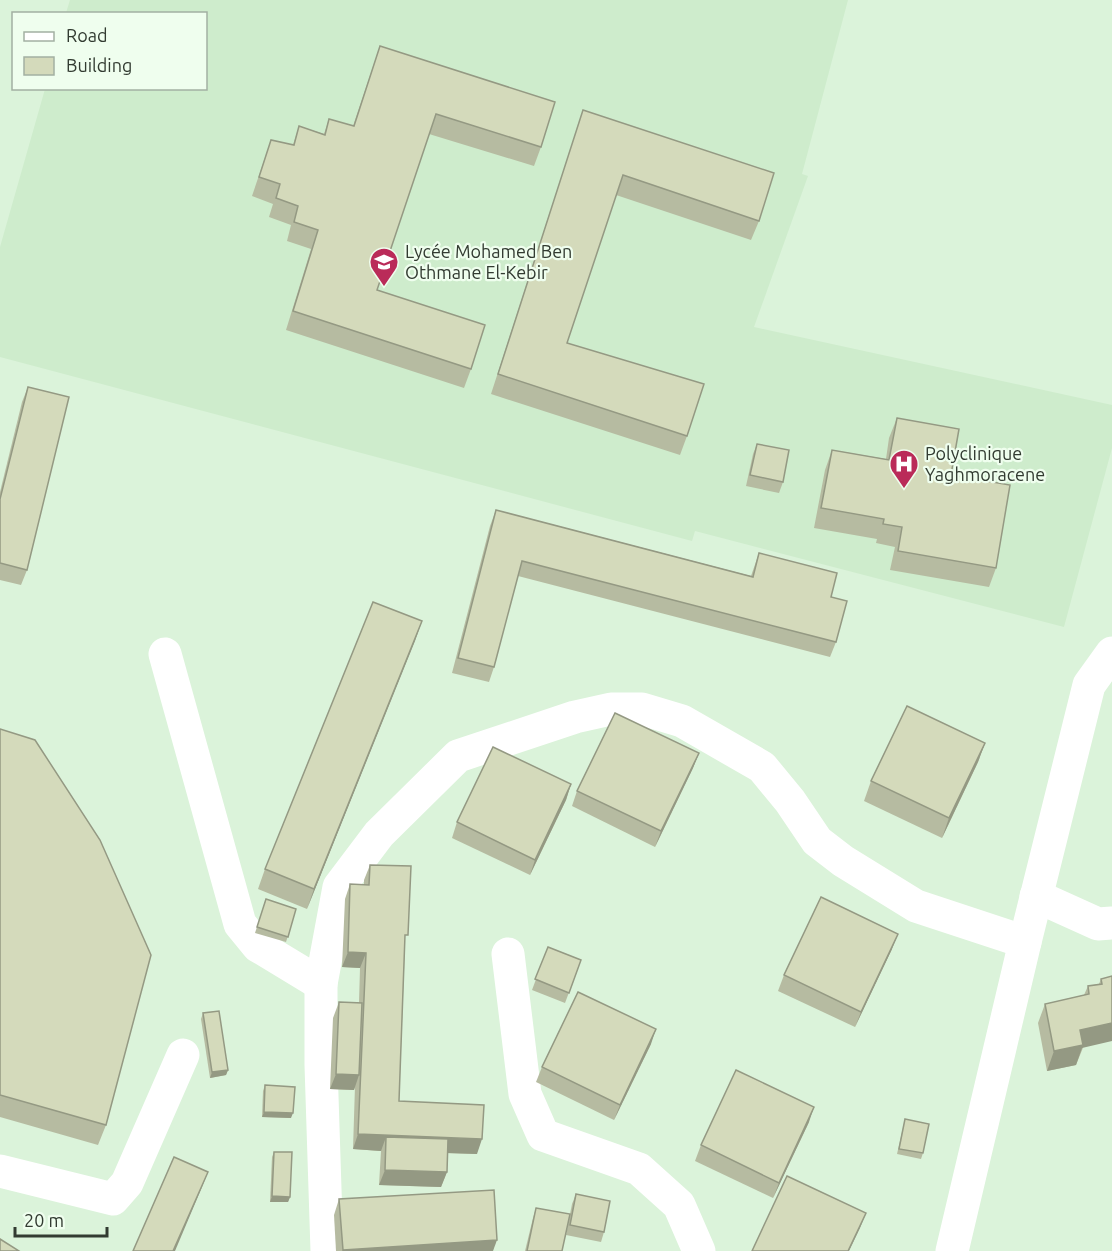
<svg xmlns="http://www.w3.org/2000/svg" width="1112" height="1251" viewBox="0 0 1112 1251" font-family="Ubuntu,sans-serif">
	<rect width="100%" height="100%" fill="#dbf3da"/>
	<path fill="#ceeccc" d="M70,0H848L802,174L808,176L754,327L1112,405V448L1064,627L695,531L692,541L0,357V247L45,89L206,88V14L66,13Z"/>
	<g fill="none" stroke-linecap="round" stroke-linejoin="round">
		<g stroke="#fff" stroke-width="33">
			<path d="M165,654L240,924L258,946L321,984"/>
			<path d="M1036,896L1098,924L1112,923"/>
			<path d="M508,954L525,1094L543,1135L639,1169L679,1205L699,1251"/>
			<path d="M0,1171L113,1199L127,1183L183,1055"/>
			<path d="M327,1251L321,1065V984L339,887L379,834L458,756L575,717L611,709H642L682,721L762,767L790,801L817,841L843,861L916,906L1025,942"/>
			<path d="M952,1251L1025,942L1089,685L1112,653"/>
		</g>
	</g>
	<g fill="#b6bba1">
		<path d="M380,46L541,147L534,166L429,134L377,290L471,369L464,388L286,330L311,249L287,241L291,225L269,217L273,204L252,196L271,140L293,145L299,126L324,134L329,119L353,126Z"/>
		<path d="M583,110L759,221L751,240L616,195L567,343L687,436L680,455L491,394Z"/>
		<path d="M28,387L27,570L21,585L0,580V492L22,402Z"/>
		<path d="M897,418L951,475L996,568L989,587L890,570L895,547L876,543L877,539L814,528L825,470L832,450L886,459L889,438Z"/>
		<path d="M757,444L783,482L779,493L746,486L753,454Z"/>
		<path d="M496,510L751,576L759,553L831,597L836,642L830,657L518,576L494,667L489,682L452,673L490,526Z"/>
		<path d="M422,621L307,909L258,889L265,869Z"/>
		<path d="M0,729L106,1125L98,1145L0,1117Z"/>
		<path d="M985,743L978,762L942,838L864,801L871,781Z"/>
		<path d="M699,753L693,768L655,847L572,806L577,791Z"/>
		<path d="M571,784L566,800L530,875L452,838L457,822Z"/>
		<path d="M370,865L405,945L399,1101L477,1154L447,1153V1172L441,1187L379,1185L381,1151L353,1149L355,1086L354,1090L330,1089L333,1018L339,1002L359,1003L360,968L342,967L345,899L350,884H364V880Z"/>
		<path d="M266,899L296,909L286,942L255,933Z"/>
		<path d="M548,947L581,960L565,1003L532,990Z"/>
		<path d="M892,949L855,1027L778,991L784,975Z"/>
		<path d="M1112,976L1076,1065L1047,1071L1038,1023L1045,1004L1084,995L1088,986L1099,984L1101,979Z"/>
		<path d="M203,1013L228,1070L226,1075L210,1078L201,1019Z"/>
		<path d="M651,1044L614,1120L536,1082L542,1067Z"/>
		<path d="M265,1085L291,1118L262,1117L263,1091Z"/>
		<path d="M905,1119L923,1153L921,1159L897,1154Z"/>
		<path d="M809,1122L773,1198L695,1161L701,1145Z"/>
		<path d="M274,1152L290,1197L288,1202H270L272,1157Z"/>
		<path d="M576,1194L604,1232L601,1242L566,1235L572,1204Z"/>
		<path d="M339,1199L493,1251H336L334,1215Z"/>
		<path d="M536,1208L562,1251H525L533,1218Z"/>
	</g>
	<g fill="#949983">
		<path d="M422,621L415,641L307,909L314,889Z"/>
		<path d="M985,743L978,762L942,838L949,818Z"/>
		<path d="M699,753L693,768L655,847L661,831Z"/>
		<path d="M571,784L566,800L530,875L535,860Z"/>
		<path d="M898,934L892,949L855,1027L861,1012Z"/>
		<path d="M348,952L366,953L360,968L342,967Z"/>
		<path d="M1112,1023V1041L1082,1048L1076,1065L1047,1071L1054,1051L1080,1030Z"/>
		<path d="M656,1029L651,1044L614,1120L620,1105Z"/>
		<path d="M228,1070L226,1075L210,1078L212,1072Z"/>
		<path d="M336,1074L359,1075L354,1090L330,1089Z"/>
		<path d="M814,1107L809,1122L773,1198L779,1183Z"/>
		<path d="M264,1112L293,1113L291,1118L262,1117Z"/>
		<path d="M358,1134L482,1139L477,1154L385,1151L386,1137L381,1151L353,1149Z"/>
		<path d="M385,1170L447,1172L441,1187L379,1185Z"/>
		<path d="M208,1172L202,1187L175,1251H173Z"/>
		<path d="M272,1196L290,1197L288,1202H270Z"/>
		<path d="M866,1213L860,1228L849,1251H848Z"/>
		<path d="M497,1240L493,1251H342L343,1250Z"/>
	</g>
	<g fill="#d4dabb" stroke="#949983" stroke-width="1.5">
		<path d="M380,46L555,102L541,147L436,114L377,290L485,325L471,369L293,311L318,230L294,222L298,206L276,198L280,184L259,177L271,140L294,145L299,126L325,135L329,119L354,126Z"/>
		<path d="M583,110L774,173L759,221L623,175L567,343L704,384L687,436L498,374Z"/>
		<path d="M28,387L69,397L27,570L0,563V499Z"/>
		<path d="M897,418L959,429L951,475L1010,485L996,568L898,551L902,527L883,524L884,519L821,508L832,450L889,460Z"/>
		<path d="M757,444L789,450L783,482L750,475Z"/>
		<path d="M496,510L753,577L759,553L837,573L831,597L847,601L836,642L522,561L494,667L458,658Z"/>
		<path d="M373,602L422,621L314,889L265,869Z"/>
		<path d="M907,706L985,743L949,818L871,781Z"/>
		<path d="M615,713L699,753L661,831L577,791Z"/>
		<path d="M0,729L35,740L100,840L151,955L106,1125L0,1095Z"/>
		<path d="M493,747L571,784L535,860L457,822Z"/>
		<path d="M370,865L411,866L408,935H405L399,1101L484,1105L482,1139L358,1134L366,953L348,952L350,884L369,885Z"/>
		<path d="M821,897L898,934L861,1012L784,975Z"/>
		<path d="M266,899L296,909L288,937L257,927Z"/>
		<path d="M548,947L581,960L569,993L535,979Z"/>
		<path d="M1112,976V1023L1080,1030L1083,1045L1054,1051L1045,1004L1089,994L1088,986L1102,984L1101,979Z"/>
		<path d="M578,992L656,1029L620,1105L542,1067Z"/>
		<path d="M339,1002L362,1003L359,1075L336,1074Z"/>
		<path d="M219,1011L228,1070L212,1072L203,1013Z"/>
		<path d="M736,1070L814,1107L779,1183L701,1145Z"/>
		<path d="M265,1085L295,1087L293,1113L264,1112Z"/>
		<path d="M905,1119L929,1124L923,1153L899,1149Z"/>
		<path d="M386,1137L448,1139L447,1172L385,1170Z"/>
		<path d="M274,1152H292L290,1197L272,1196Z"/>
		<path d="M174,1157L208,1172L173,1251H133Z"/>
		<path d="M787,1176L866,1213L848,1251H752Z"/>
		<path d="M494,1190L497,1240L343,1250L339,1199Z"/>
		<path d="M576,1194L610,1201L604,1232L570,1225Z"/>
		<path d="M536,1208L570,1214L562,1251H527Z"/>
		<path d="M0,1239L19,1251H0Z"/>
	</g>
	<defs>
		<g id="school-pin" transform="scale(1.5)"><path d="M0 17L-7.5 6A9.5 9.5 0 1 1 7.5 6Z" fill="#ba2b59" stroke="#effeee"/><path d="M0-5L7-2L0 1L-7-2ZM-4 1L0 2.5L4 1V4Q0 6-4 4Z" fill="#fff"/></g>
		<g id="hospital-pin" transform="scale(1.5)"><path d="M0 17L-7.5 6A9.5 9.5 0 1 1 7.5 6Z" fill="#ba2b59" stroke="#effeee"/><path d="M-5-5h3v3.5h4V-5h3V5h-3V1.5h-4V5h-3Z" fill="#fff"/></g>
	</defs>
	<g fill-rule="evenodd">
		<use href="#school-pin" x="384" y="262"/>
		<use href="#hospital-pin" x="904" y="464"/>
	</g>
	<g text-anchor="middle" stroke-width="4.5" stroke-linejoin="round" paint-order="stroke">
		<g font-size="18" fill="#323b31" stroke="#effeee" text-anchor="start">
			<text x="405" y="258">Lycée Mohamed Ben<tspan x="405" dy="21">Othmane El-Kebir</tspan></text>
			<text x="925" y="460">Polyclinique<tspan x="925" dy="21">Yaghmoracene</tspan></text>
		</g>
	</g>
	<rect x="12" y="12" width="195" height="78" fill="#effeee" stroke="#a3b0a2" stroke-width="1.5"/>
	<rect x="24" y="32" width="30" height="9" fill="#ffffff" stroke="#a3b0a2" stroke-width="1.5"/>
	<text x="66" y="42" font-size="18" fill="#323b31">Road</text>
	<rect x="24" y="57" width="30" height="18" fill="#d4dabb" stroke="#a3b0a2" stroke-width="1.5"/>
	<text x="66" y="72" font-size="18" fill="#323b31">Building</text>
	<path d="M15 1227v9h92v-9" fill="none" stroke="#323b31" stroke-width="3"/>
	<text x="24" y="1227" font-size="18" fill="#323b31" stroke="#effeee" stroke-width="4.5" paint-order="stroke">20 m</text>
</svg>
